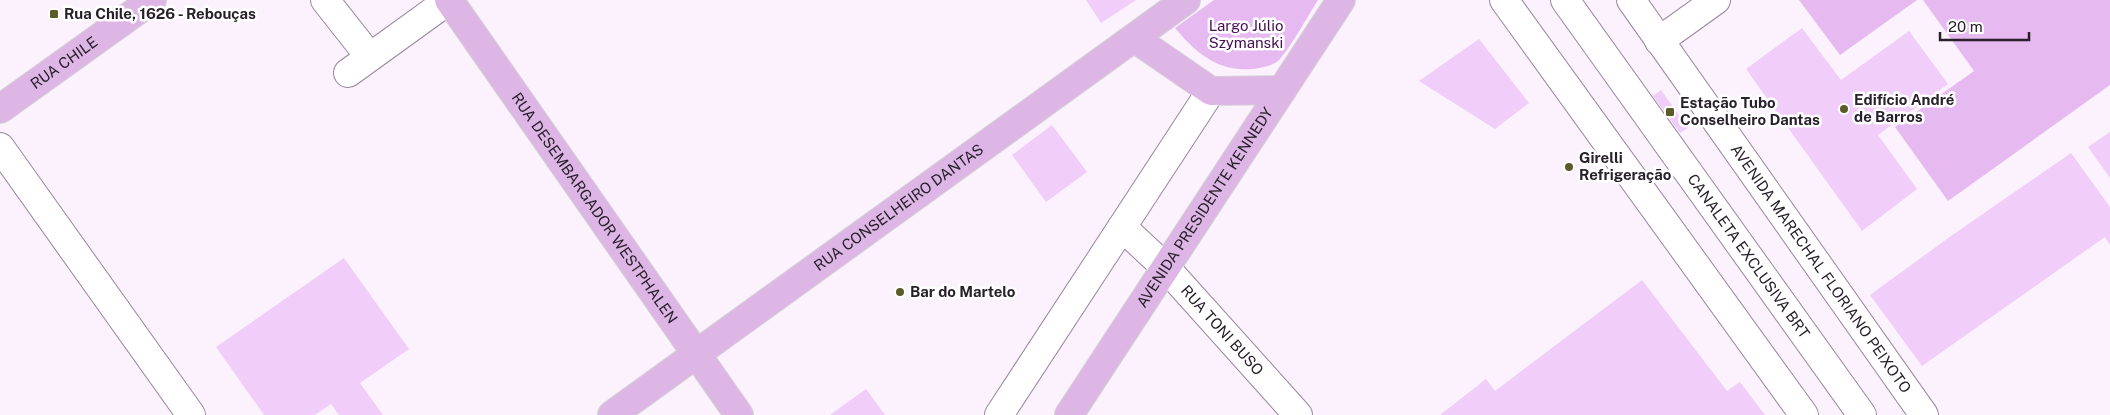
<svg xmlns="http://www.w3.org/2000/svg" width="2110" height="415" viewBox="0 0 2110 415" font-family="'Public Sans',sans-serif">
	<rect width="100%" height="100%" fill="#fbf2fe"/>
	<g fill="#e6b9f1">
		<path d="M1214,0H1318C1309,14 1288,52 1278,61C1272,66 1260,68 1252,69C1218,72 1196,53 1175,28Z"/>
		<path d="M1799,0H1917L1840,55Z"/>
		<path d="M1923,0H2110V85L1948,201L1895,127L1974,71Z"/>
	</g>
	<g fill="#f1cdf9">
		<path d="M1086,0H1136L1101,23Z"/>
		<path d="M1802,28L1841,80L1909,31L1948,84L1878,135L1917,189L1862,231L1746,69Z"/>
		<path d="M1479,39L1529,103L1495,129L1419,81Z"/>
		<path d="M1661,90L1688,128L1680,133L1653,96Z"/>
		<path d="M1052,125L1087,172L1046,202L1012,155Z"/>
		<path d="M2110,132V178L2088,147Z"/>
		<path d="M2071,153L2110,207V245L2105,237L1922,366L1870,295L1951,236Z"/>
		<path d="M344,258L409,349L360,383L383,415H339L331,404L315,415H264L216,347Z"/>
		<path d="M1642,280L1727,391L1740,382L1765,415H1440L1486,379L1495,391Z"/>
		<path d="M866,389L885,415H830Z"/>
	</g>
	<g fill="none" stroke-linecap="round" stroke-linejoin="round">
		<g stroke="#9a869f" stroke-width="30">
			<g id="minor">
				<path d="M325,0L370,57"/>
				<path d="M1504,0L1804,415"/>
				<path id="s1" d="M1565,0L1862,415"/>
				<path id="s2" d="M1631,0L1924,415"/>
				<path d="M1659,41L1716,0"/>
				<path d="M348,73L449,0"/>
				<path d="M0,147L191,415"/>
				<path id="s3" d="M1122,227L1166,268L1298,415"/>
				<path d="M999,415L1211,91"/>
			</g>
		</g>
		<g stroke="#d4d2d4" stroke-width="30">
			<g id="major">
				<path id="s4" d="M449,0L739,415"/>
				<path d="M1134,38L1211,91L1282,90"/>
				<path id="s5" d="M0,109L152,0"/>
				<path id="s6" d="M612,415L1186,0"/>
				<path id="s7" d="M1069,415L1341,0"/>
			</g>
		</g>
		<use href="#minor" stroke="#fff" stroke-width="28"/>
		<use href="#major" stroke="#ddb6e6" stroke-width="28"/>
	</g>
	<g fill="#5a5b28" stroke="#fff" stroke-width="2">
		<rect x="49" y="9" width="10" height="10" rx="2.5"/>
		<circle cx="1844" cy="109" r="5"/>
		<rect x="1665" y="107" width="10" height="10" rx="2.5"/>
		<circle cx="1569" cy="167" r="5"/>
		<circle cx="900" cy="292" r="5"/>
	</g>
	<g text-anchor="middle" stroke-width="5" stroke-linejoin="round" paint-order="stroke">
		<g font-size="15" font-weight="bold" fill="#28202a" stroke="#fff" text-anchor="start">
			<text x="64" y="19">Rua Chile, 1626 - Rebouças</text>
			<text x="1854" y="105">Edifício André<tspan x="1854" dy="17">de Barros</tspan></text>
			<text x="1680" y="108">Estação Tubo<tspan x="1680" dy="17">Conselheiro Dantas</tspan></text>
			<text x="1579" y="163">Girelli<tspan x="1579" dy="17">Refrigeração</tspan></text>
			<text x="910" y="297">Bar do Martelo</text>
		</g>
		<g font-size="15" fill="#440e50" stroke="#fff">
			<text x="1246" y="31">Largo Júlio<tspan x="1246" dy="17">Szymanski</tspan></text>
		</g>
		<g font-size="15" fill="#28202a" stroke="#fff">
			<text dy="5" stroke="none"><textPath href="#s5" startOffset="79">RUA CHILE</textPath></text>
			<text dy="5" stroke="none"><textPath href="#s4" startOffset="254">RUA DESEMBARGADOR WESTPHALEN</textPath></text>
			<text dy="5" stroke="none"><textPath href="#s6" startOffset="354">RUA CONSELHEIRO DANTAS</textPath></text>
			<text dy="5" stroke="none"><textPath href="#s7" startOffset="248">AVENIDA PRESIDENTE KENNEDY</textPath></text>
			<text dy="5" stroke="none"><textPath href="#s1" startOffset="315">CANALETA EXCLUSIVA BRT</textPath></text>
			<text dy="5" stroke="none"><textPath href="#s2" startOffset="329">AVENIDA MARECHAL FLORIANO PEIXOTO</textPath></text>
			<text dy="5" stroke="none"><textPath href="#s3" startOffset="144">RUA TONI BUSO</textPath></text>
		</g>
	</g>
	<path d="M1940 32v8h89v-8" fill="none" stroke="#28202a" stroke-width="2.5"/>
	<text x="1948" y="32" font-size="15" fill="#28202a" stroke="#ffffff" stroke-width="4" paint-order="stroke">20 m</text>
</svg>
